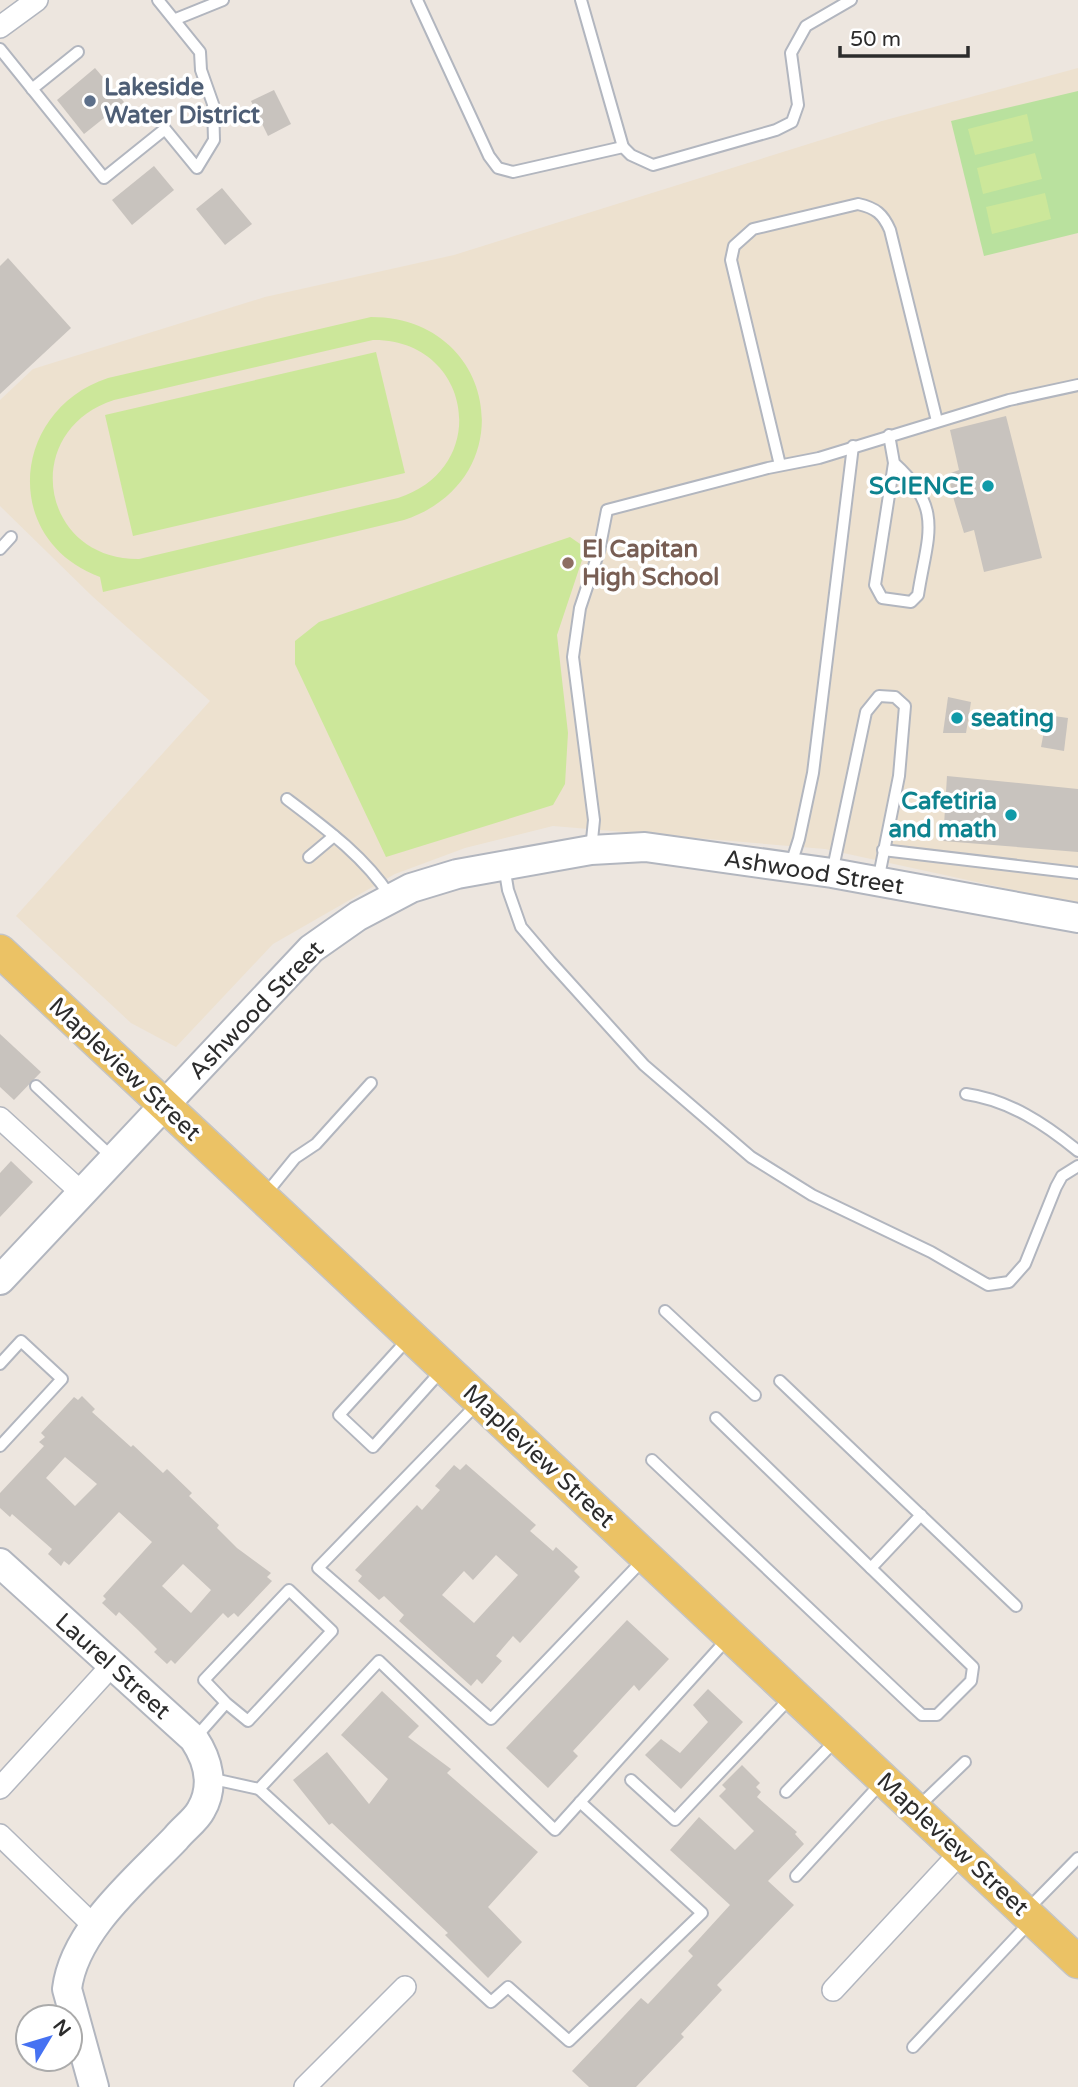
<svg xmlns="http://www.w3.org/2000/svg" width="1078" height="2087" viewBox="0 0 1078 2087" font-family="'Varela Round',sans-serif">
	<rect width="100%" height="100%" fill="#ede6df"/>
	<path fill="#ede1cf" d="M1078,68V904L825,849L553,826L465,848L395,874L273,944L176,1047L131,1023L16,916L210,701L92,596L0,506V400L33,369L265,297L454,255L882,121Z"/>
	<path fill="#b9e19e" d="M1078,91V233L984,256L951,121Z"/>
	<g fill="#cce79a" fill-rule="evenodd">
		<path d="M1027,114L1033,141L975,155L968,129Z"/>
		<path d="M1035,153L1042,179L983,194L977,168Z"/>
		<path d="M1045,193L1051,219L992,234L986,207Z"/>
		<path d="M371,317C498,317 525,480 404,520L103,592L100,577C0,540 11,410 108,378ZM373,340C472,339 493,468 398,498L139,559C40,560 19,431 114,400Z"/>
		<path d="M376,352L405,473L133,536L105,415Z"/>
		<path d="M570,537L586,548L557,635L568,733L565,784L553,805L386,857L295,664V641L319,622Z"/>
	</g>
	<g fill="#c8c3be" fill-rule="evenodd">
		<path d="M95,68L124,102L84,134L57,100Z"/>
		<path d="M274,90L291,124L268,136L251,101Z"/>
		<path d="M154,166L174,190L132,225L112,200Z"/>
		<path d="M222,188L252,224L225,245L196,209Z"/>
		<path d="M8,258L71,328L0,394V266Z"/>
		<path d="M1006,416L1042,558L984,572L974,530L964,533L954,500L948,474L959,470L950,430Z"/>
		<path d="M948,697L971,702L966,733H943Z"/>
		<path d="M1047,715L1068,718L1064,751L1041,747Z"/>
		<path d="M947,776L1078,789V852L943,841Z"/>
		<path d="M0,1034L41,1072L14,1100L0,1087Z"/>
		<path d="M11,1161L33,1182L0,1217V1173Z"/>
		<path d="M82,1396L95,1409L92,1412L131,1447L133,1445L163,1473L167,1469L192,1493L189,1496L219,1525L217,1528L237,1548L271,1573L267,1577L272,1581L238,1617L234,1613L228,1618L223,1613L175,1664L171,1660L167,1664L154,1652L157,1649L138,1630L119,1612L116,1616L102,1603L106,1599L103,1596L152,1542L119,1512L69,1565L64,1561L61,1566L48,1554L52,1549L12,1514L10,1517L0,1508V1493L44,1446L39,1442L45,1437L41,1433L74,1397L78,1400ZM65,1457L97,1484L75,1506L46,1478ZM183,1564L211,1590L191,1613L162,1586Z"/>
		<path d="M466,1464L536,1525L530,1531L553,1551L556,1547L578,1567L574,1571L580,1577L520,1643L513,1636L496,1656L502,1661L482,1684L477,1679L471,1686L399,1621L404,1615L384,1596L379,1600L358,1581L362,1576L355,1570L417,1505L422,1510L440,1490L435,1486L454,1465L460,1470ZM496,1555L518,1575L474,1623L442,1595L464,1571L473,1580Z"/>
		<path d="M627,1620L669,1659L639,1691L634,1685L573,1751L578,1756L548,1788L506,1748Z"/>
		<path d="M708,1689L743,1722L681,1789L645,1755L661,1739L680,1753L708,1722L693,1705Z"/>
		<path d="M382,1691L419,1726L408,1737L451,1769L447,1773L538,1852L488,1907L522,1942L488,1978L445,1935L448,1933L332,1823L329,1825L293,1780L327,1752L369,1804L388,1779L341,1735Z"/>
		<path d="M742,1765L760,1783L756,1787L761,1792L757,1797L797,1832L795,1834L804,1844L768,1881L794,1905L717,1985L722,1990L681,2034L684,2037L636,2087H589L572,2071L641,1998L648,2004L693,1956L688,1951L730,1905L670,1850L699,1817L735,1850L754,1831L719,1796L726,1789L722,1785Z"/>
	</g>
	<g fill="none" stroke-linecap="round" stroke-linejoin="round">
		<g stroke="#b2b6bf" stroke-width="14">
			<g id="lane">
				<path d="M417,0L489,156L498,168L513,172L623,147L631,155L653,165L776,130L792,122L798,105L791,53L806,26L851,0"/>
				<path d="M581,0L623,147"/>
				<path d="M176,19L223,0"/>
				<path d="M0,49L104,178L165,129L197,168L214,140L213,104L201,70L200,52L158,0"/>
				<path d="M32,89L78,52"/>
				<path d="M889,435L894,463L875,585L882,598L911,602L918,595C927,536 945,509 894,463"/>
				<path d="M780,465L731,260L734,246L753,229L858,204C876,208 883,214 890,230L937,421"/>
				<path d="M0,549L11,537"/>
				<path d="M287,799C324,827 365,857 390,896"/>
				<path d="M591,850L594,820L573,657L580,608L599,551L607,510L768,468L819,458L1009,400L1078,385"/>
				<path d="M883,850L1078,873"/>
				<path d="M309,857L334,836"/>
				<path d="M504,866L508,890L521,927L550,961L644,1065L751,1157L812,1195L931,1252L988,1285L1009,1282L1025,1264L1056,1187L1062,1176L1078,1166"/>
				<path d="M790,867L799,839L813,773L853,446"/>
				<path d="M832,873L866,712L879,696L895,697L905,706L899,776L878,881"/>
				<path d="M36,1086L113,1158"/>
				<path d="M966,1094C1009,1100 1045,1124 1078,1151"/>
				<path d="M265,1195L295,1158L316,1144L371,1083"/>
				<path d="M665,1311L755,1395"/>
				<path d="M409,1338L339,1415L373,1447L442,1370"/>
				<path d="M0,1364L21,1341L62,1379L0,1446"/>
				<path d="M780,1381L1016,1606"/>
				<path d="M478,1403L318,1568L491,1719L644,1559"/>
				<path d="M652,1460L910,1704L922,1715H937L971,1681L973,1667L716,1418"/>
				<path d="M871,1568L921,1515"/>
				<path d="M196,1737L226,1703L248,1721L332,1631L289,1590L204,1680L226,1703"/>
				<path d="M209,1778L259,1789L379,1661L555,1830L729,1637"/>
				<path d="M631,1780L675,1820L792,1696"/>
				<path d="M259,1789L491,2002L508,1987L569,2041L702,1913L580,1802"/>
				<path d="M786,1792L837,1739"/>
				<path d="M918,1807L965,1762"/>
				<path d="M796,1876L883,1781"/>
				<path d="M1027,1910L1078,1858"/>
				<path d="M913,2047L1031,1921"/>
			</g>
		</g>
		<g stroke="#b2b6bf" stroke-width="24">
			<g id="street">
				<path d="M0,27L37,0"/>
				<path d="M0,1118L82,1193"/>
				<path d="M0,1788L113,1664"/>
				<path d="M0,1835L94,1926"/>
				<path d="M833,1990L961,1852"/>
				<path d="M305,2087L405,1987"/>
			</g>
		</g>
		<g stroke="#b2b6bf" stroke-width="32">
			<g id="secondary">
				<path d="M0,1280L311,949L358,916L411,888L457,874L591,850L645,847L832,873L1078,918"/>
				<path d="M0,1563L194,1739C208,1760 215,1786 201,1810C196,1820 183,1829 176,1838C137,1879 74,1930 67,1989L94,2087"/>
			</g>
		</g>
		<g stroke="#c4c4c4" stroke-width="35">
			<path id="primary" d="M0,951L1078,1962"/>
		</g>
		<use href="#lane" stroke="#fff" stroke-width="10"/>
		<use href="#street" stroke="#fff" stroke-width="21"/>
		<use href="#secondary" stroke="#fff" stroke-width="28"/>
		<use href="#primary" stroke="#ebc265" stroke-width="32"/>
	</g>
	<circle fill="#5c6f8a" stroke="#fff" stroke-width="2.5" cx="90" cy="101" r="7"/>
	<g fill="#0f9aa8" stroke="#fff" stroke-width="2.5">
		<circle cx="988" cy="486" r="7"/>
		<circle cx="957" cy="718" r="7"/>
		<circle cx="1011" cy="815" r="7"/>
	</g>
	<circle fill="#8d6e63" stroke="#fff" stroke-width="2.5" cx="568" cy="563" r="7"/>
	<g text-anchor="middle" stroke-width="7" stroke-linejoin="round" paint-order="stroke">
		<g font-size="24" font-weight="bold" fill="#4e5e75" stroke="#fff" text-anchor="start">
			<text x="104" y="95">Lakeside<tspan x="104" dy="28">Water District</tspan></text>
		</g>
		<g font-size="24" font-weight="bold" fill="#0d838f" stroke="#fff" text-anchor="end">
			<text x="974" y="494">SCIENCE</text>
			<text x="971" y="726" text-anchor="start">seating</text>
			<text x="997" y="809">Cafetiria<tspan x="997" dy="28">and math</tspan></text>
		</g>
		<g font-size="24" font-weight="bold" fill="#785e54" stroke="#fff" text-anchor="start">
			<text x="582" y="557">El Capitan<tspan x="582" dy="28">High School</tspan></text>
		</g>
		<g font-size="24" fill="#2c2c2c" stroke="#fff">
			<text transform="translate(814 872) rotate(9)" y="8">Ashwood Street</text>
			<text transform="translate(256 1010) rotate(-46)" y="8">Ashwood Street</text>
			<text transform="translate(125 1069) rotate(43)" y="8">Mapleview Street</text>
			<text transform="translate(539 1456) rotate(43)" y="8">Mapleview Street</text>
			<text transform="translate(113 1666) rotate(42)" y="8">Laurel Street</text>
			<text transform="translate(953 1844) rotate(43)" y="8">Mapleview Street</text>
		</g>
	</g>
	<g transform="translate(49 2038) rotate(52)"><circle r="33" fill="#ffffff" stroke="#ababab" stroke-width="2"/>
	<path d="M0-5L12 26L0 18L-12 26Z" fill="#4672f2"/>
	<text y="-10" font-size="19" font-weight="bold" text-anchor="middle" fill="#2c2c2c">N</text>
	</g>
	<path d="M840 46v10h128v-10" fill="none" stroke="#2c2c2c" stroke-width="3.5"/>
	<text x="850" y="46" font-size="21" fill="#2c2c2c" stroke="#ffffff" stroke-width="5" paint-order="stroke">50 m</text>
</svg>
